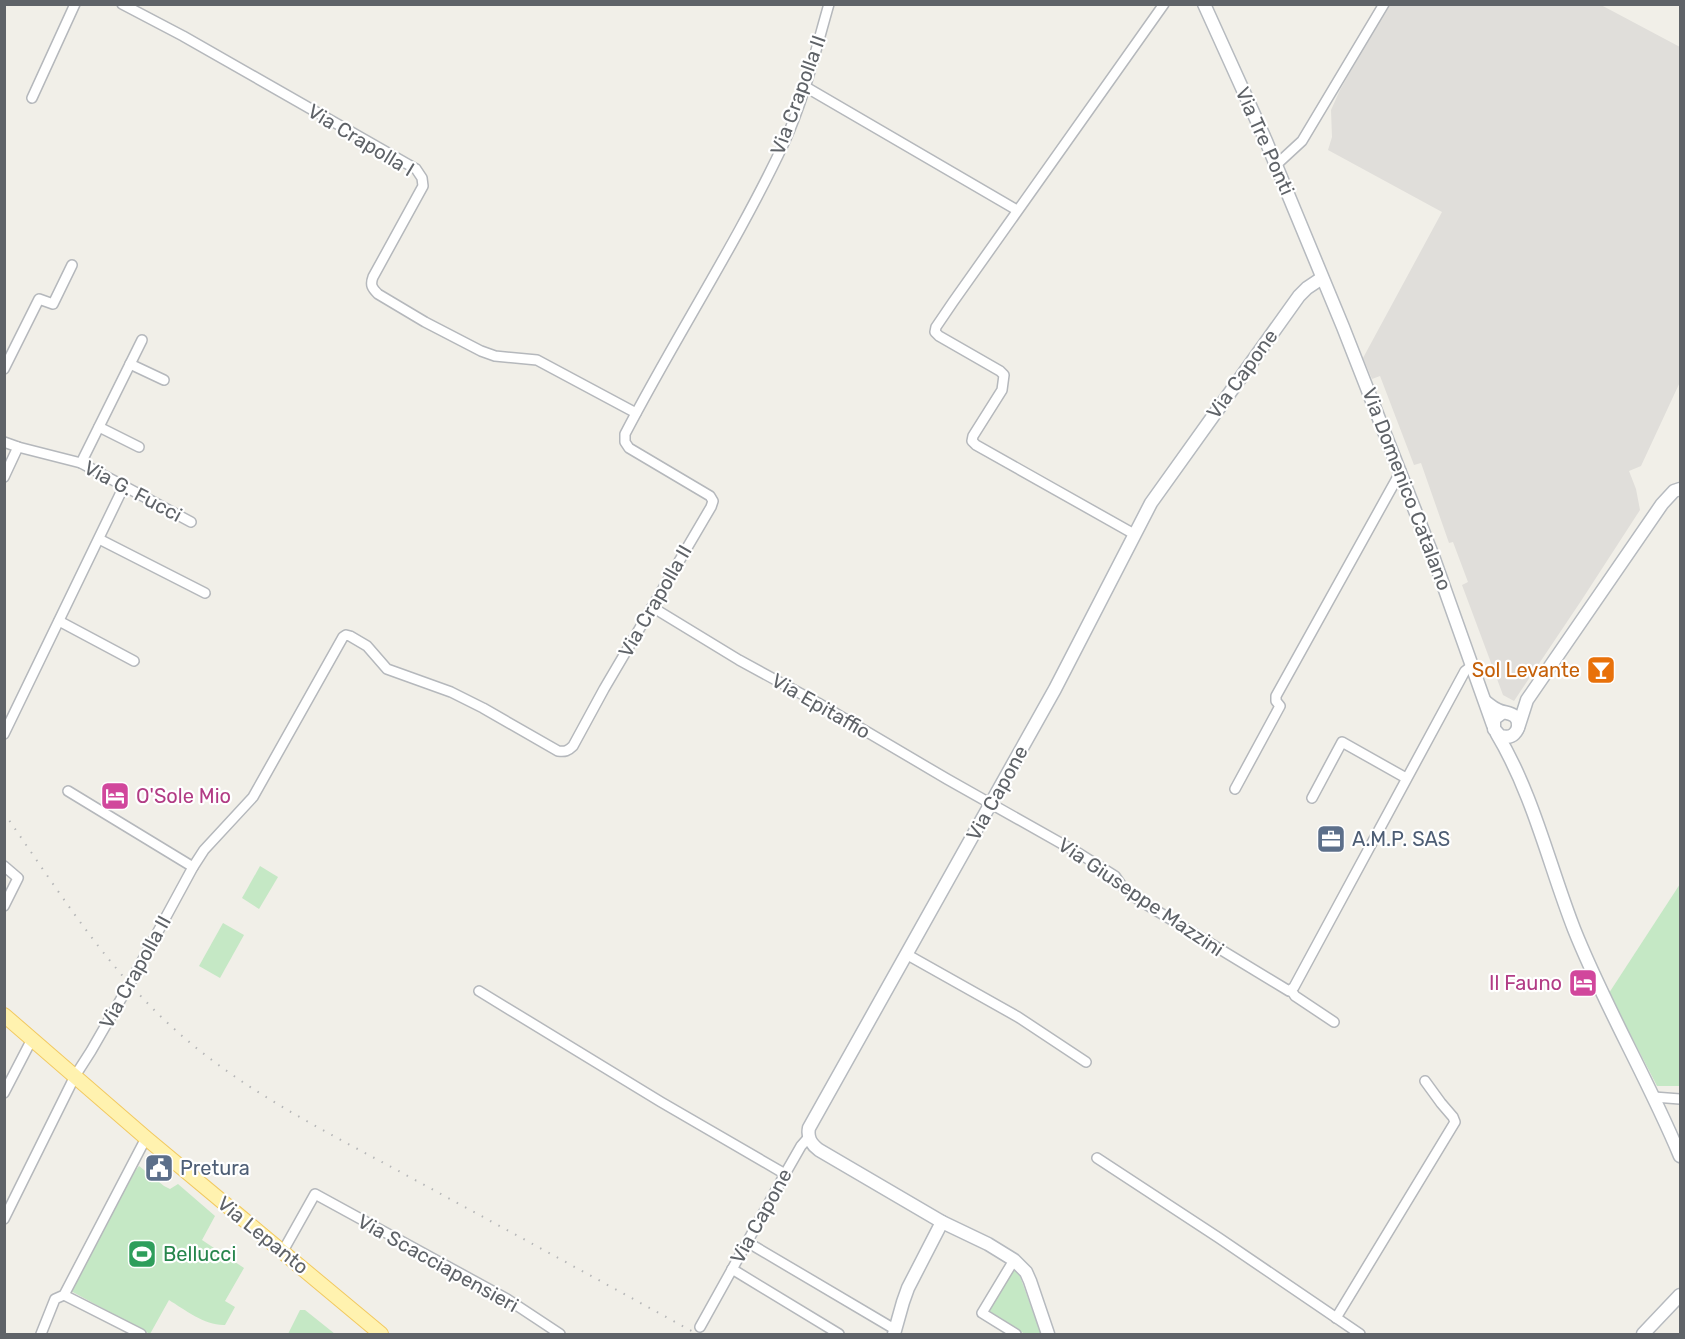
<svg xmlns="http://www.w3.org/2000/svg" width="1685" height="1339" viewBox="0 0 1685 1339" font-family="Rubik,sans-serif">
	<rect width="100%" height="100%" fill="#f1efe8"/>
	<path fill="#e0deda" d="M1388,5H1601L1680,47V382L1641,466L1629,471L1636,489L1640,510L1581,601L1514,701L1503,695L1462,585L1468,582L1453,542L1449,543L1421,463L1414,465L1380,376L1372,379L1363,358L1442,212L1328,150L1332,137L1331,110L1340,90Z"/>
	<g fill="#c5e8c5">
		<path d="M260,866L278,877L259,909L242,898Z"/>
		<path d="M1680,884V1086H1657L1609,993Z"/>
		<path d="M223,923L244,935L220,978L199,966Z"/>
		<path d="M139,1166L164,1186L170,1189L178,1184L215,1216L202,1240L244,1268L225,1301L235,1307L225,1325C206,1326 185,1310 169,1300L150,1334L69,1290L131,1168L135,1171Z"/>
		<path d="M1013,1267L1020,1276L1041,1334H1025L986,1311Z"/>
		<path d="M300,1310H305L335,1334H288Z"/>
	</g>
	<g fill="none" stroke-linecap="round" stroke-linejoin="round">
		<g stroke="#b5b8bc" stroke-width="12">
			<g id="street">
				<path d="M122,4L183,36L416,169L422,178L423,186L373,277C370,285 372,288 378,294L425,322L481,351L495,356L537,360L636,413"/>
				<path d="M804,86L1017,210"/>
				<path d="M32,98L75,4"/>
				<path d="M1276,165L1302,141L1384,4"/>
				<path d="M130,364L164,380"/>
				<path d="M4,369L39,299L53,304L72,265"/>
				<path d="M99,427L139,447"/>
				<path d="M4,442L18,447L81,463L191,522"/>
				<path d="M81,463L142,340"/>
				<path d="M4,477L18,447"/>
				<path d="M1134,534L976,445L972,441L973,436L1002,390L1004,375L1000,371L939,336L935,332L936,327L953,302L1164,4"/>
				<path d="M99,539L205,593"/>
				<path d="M652,607L739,660L818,703L947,779L1080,854L1115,876L1122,886L1139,900L1289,991L1294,987L1465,671L1473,665"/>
				<path d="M59,621L134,661"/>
				<path d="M4,734L124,486"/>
				<path d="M1235,789L1280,706L1276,701V696L1401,471"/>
				<path d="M68,791L193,867"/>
				<path d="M1312,798L1342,742L1406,778"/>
				<path d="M4,866L18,878L4,906"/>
				<path d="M906,954L1018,1017L1086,1062"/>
				<path d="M1291,990L1295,996L1334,1022"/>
				<path d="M479,991L661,1102L785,1174"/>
				<path d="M4,1093L32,1039"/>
				<path d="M1654,1097L1680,1099"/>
				<path d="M1097,1158L1219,1238L1360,1334"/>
				<path d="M4,1219L75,1076L91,1051L129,985L193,867L204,850L253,797L343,637L346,635L350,636L367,646L387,669L451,692L483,708L558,751C565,752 568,751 573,746L604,689L711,507L713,501L710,496L629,448L625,442V434C676,336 737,243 784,143C804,100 816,49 829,4"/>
				<path d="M747,1242L896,1330"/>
				<path d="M283,1251L315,1194L507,1299L560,1334"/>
				<path d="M1014,1260L982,1313L1016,1334"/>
				<path d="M732,1269L839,1334"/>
				<path d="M64,1295L141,1334"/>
				<path d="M1336,1318L1455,1122L1453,1117L1441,1103L1425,1081"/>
				<path d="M700,1327L785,1174L801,1146L808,1138"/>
				<path d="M41,1334L55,1299L64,1295L146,1138"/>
			</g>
		</g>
		<g stroke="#b6babf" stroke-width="15">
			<g id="secondary">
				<path d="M1204,4L1266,141L1343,327L1434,559L1493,725"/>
				<path d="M1486,702C1490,705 1493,708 1498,710C1506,714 1519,712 1518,726C1518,729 1516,732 1514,734C1510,738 1505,737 1500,736L1494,729V719L1502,713"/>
				<path d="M1518,728L1527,700L1662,504L1674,491L1680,489"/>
				<path d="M1497,734C1533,794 1549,865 1574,929C1605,1007 1648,1079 1680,1156"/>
				<path d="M894,1334L903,1302L908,1288L942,1222"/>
				<path d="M1048,1334L1030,1281L1026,1272L1014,1260L988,1244L942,1222L819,1150C811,1144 807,1138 809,1128L1055,689L1151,503L1299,296L1307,288L1322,278"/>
				<path d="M1643,1334L1680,1295"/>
			</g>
		</g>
		<g stroke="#f2c960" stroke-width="16">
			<path id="primary" d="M4,1015L146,1138L381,1334"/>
		</g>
		<use href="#street" stroke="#fff" stroke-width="9"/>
		<use href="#secondary" stroke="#fff" stroke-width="12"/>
		<use href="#primary" stroke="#fff2af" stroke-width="14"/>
		<path stroke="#b6b7b8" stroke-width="2" stroke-dasharray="1.5 8" stroke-linecap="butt" d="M4,813C56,887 104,965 171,1026C237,1087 317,1127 395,1169C496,1224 597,1279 697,1334"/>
	</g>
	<defs>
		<g id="bar-square" transform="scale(1.5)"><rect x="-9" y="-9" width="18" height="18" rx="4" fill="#e8710a" stroke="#fff"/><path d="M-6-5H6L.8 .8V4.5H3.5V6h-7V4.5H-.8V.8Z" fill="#fff"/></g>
		<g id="hotel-square" transform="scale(1.5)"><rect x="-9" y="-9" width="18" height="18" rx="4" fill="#d1479c" stroke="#fff"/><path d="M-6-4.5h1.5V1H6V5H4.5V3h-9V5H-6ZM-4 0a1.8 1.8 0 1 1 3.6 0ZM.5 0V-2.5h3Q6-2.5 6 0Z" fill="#fff"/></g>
		<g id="office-square" transform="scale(1.5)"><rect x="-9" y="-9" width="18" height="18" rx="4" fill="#5c6f8a" stroke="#fff"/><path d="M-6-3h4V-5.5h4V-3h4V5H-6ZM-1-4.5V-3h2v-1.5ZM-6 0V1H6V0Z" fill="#fff"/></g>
		<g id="civic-square" transform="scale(1.5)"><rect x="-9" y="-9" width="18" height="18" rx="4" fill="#5c6f8a" stroke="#fff"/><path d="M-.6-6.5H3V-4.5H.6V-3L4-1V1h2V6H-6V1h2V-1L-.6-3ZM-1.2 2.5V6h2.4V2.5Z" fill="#fff"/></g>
		<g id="stadium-square" transform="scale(1.5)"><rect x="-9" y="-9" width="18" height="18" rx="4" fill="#2e9e5b" stroke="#fff"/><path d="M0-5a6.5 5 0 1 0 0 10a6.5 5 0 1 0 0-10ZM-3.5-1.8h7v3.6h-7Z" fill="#fff"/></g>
	</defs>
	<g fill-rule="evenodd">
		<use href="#bar-square" x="1601" y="670"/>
		<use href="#hotel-square" x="115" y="796"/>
		<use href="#office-square" x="1331" y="839"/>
		<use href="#hotel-square" x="1583" y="983"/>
		<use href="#civic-square" x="159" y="1168"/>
		<use href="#stadium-square" x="142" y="1254"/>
	</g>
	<g text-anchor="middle" stroke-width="4.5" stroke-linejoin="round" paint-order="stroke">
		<g font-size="20" fill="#5f6368" stroke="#fff">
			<text transform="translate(798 95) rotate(-70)" y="7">Via Crapolla II</text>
			<text transform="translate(361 140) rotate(31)" y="7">Via Crapolla I</text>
			<text transform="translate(1265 141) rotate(66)" y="7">Via Tre Ponti</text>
			<text transform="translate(1242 374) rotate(-54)" y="7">Via Capone</text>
			<text transform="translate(1407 489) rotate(69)" y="7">Via Domenico Catalano</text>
			<text transform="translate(133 491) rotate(28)" y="7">Via G. Fucci</text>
			<text transform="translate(655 601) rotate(-60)" y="7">Via Crapolla II</text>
			<text transform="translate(821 706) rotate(30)" y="7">Via Epitaffio</text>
			<text transform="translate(997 793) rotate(-61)" y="7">Via Capone</text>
			<text transform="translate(1141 897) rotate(34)" y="7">Via Giuseppe Mazzini</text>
			<text transform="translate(135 972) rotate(-61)" y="7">Via Crapolla II</text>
			<text transform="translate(761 1216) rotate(-61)" y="7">Via Capone</text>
			<text transform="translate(263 1235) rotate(39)" y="7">Via Lepanto</text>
			<text transform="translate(438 1263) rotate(29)" y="7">Via Scacciapensieri</text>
		</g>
		<g font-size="20" fill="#c56008" stroke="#fff" text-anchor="end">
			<text x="1580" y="677">Sol Levante</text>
		</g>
		<g font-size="20" fill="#b23c85" stroke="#fff" text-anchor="start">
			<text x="136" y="803">O'Sole Mio</text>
			<text x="1562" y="990" text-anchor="end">Il Fauno</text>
		</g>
		<g font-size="20" fill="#4e5e75" stroke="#fff" text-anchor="start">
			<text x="1352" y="846">A.M.P. SAS</text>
			<text x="180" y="1175">Pretura</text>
		</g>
		<g font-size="20" fill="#27864d" stroke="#fff" text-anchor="start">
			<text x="163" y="1261">Bellucci</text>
		</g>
	</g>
	<rect width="1685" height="1339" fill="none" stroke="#5f6368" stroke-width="12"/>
</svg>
